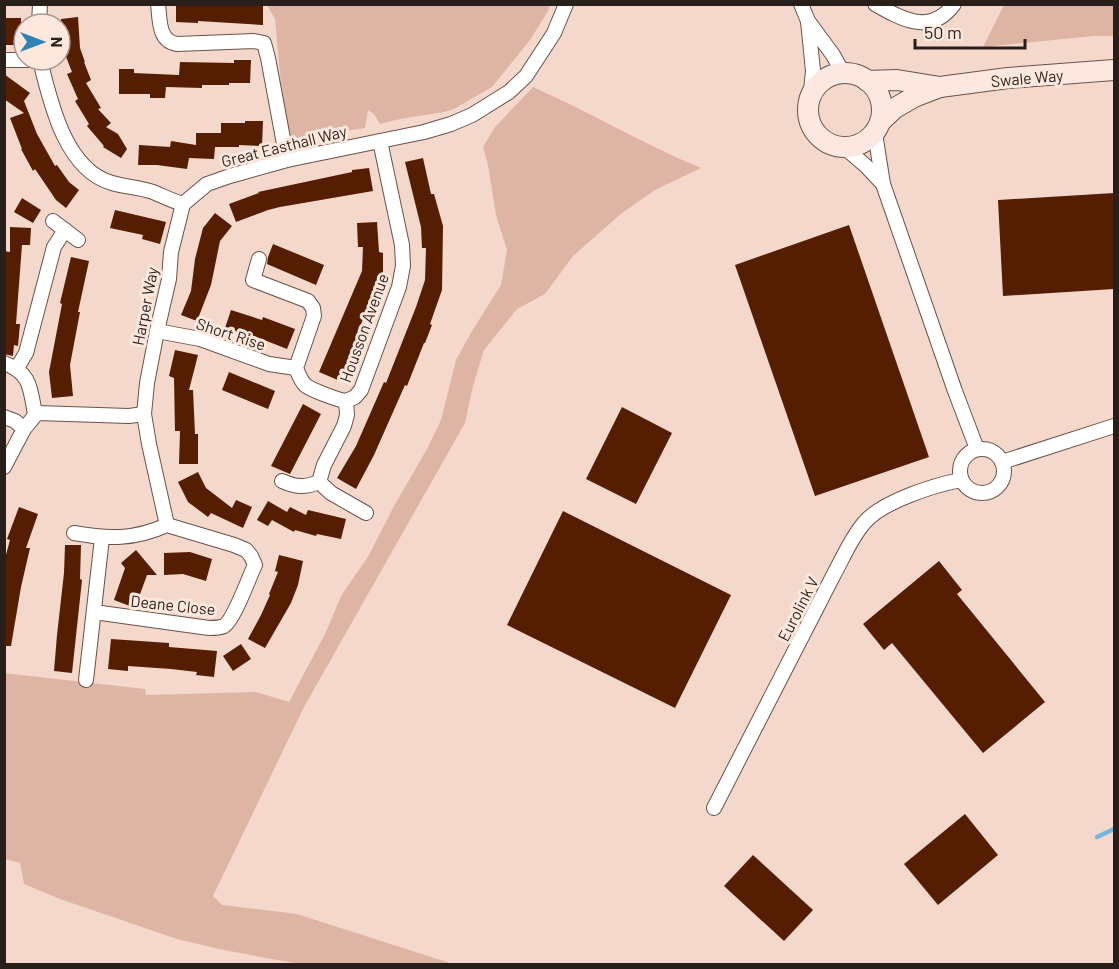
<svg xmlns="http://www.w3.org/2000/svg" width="1119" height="969" viewBox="0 0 1119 969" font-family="Barlow,sans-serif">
	<rect width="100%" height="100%" fill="#f5d8cc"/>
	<g fill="#deb5a4">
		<path d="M267,5H550L548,11L530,40L492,87L454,109L444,112L400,119L380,124L374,114L368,110L365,128L286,140L275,19Z"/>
		<path d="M1004,5H1114V36H1094L983,47Z"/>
		<path d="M533,87C590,112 643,144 701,168L655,190L622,213L573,256L545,294L517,309L484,350L473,386L465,423L304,707L213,896L222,905L297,914L453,964H301L266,958L219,949L177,939L60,899L24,884L20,863L5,859L4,673L145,689L146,695L256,692L289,702L326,632L341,596L369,555L394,506L427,449L441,420L456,360L472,331L501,285L507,250L496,215L488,165L483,147L495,127Z"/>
	</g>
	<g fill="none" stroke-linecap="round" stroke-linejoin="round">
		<path stroke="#75b6df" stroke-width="4.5" d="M1097,837L1114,829"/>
	</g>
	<g fill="#551e02">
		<path d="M176,4H263V25L198,21V23L176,22Z"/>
		<path d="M78,17L80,48L85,62H84L91,80L86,83L101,108L98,109L111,123L106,127L118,134L127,149L121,158L103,147L104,146L87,126L89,124L75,101L78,99L67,74L72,72L63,49L61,19Z"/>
		<rect x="4" y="18" width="17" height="27"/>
		<path d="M234,60H251L250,83H229V85H202V88L166,87L165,98H150V94H119V69H134V73L179,75L180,62L234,63Z"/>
		<path d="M4,74L30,93L24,101L37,134L55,166L57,165L69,182L79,190L66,208L56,200L35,169L33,171L21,149H22L10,118L24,113L4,99Z"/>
		<path d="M245,121H263L262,146L239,145V147H215L214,159L189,158L187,169L157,165H138L139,145L170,147L171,141L196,145V133H221V123H245Z"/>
		<path d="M423,158L431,194H434L443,226L442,290L430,324L432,325L425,343H424L407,386L405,385L374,455L356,489L337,478L356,446L384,382L386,383L416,307L425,280L426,248H422L421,227L405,162Z"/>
		<path d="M369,168L373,191L280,207L268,210L236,222L229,204L259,193L258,192L352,172V170Z"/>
		<path d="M1114,193V289L1003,296L998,200Z"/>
		<path d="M22,198L41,210L33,223L14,212Z"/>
		<path d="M115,210L166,222L160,244L142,239L143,235L110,228Z"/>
		<path d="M215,213L232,226L220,241L211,285L197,321L181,315L191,291L195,259L203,228Z"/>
		<path d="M377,222L379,252L383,253V272L356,336L359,337L340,381L319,372L362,271L363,247H358L357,223Z"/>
		<path d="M849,225L929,457L815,496L735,265Z"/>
		<path d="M10,227L31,228L30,245H22L16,324H20L18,346L14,345L13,356L4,354V251L10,252Z"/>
		<path d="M273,244L324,265L316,285L267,264L268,257Z"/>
		<path d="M71,257L89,261L78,312H80L70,365L73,396L52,398L49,372L62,304L60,303Z"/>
		<path d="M231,310L262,320L263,317L295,329L287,349L244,332L243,337L224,331Z"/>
		<path d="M175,350L198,355L189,390H193L195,434H198V464H179L180,431H175L174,378L169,376Z"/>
		<path d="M229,372L275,391L268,409L222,390Z"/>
		<path d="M303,404L321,414L290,474L271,466Z"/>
		<path d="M622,407L672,433L636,504L586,479Z"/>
		<path d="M198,472L206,488L232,508L236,500L252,507L243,528L211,513L208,517L188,502L178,482Z"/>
		<path d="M268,501L287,512L290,507L306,515L308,510L346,519L341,539L317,534L316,536L295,530L294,532L272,520L268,526L257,520Z"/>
		<path d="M19,507L38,514L26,548H30L21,587L11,646H4V562L10,540L7,539Z"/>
		<path d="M563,511L731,595L675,708L507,625Z"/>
		<path d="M65,545H81L80,579L82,580L72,673L54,671L57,635L64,573Z"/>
		<path d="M136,550L157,575H147L135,608L114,600L125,568L121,563Z"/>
		<path d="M190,552L212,559L206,581L183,574L164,575V553Z"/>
		<path d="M279,555L303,561L298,585L291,603L265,648L248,639L261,615L270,595L269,594L278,572L275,571Z"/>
		<path d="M939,561L962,590L957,594L1045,702L983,753L892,643L884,650L863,624Z"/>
		<path d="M111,639L169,643V647L217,651L214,677L196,675L197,672L171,669L128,666V671L108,669Z"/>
		<path d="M241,644L251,659L233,671L223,656Z"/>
		<path d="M965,814L998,855L938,905L904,864Z"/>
		<path d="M753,855L813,910L784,941L724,886Z"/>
	</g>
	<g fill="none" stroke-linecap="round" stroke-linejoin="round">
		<g stroke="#6a5248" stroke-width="16">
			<g id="street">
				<path d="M158,4C160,20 158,41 177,44L254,41L264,43L268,58L287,160"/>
				<path d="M801,4L808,21L833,55L843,73"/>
				<path d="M875,4C901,19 931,36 954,4"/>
				<path d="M808,21L813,71L810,100"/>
				<path d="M39,24L40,4"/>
				<path d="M4,60H40"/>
				<path d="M40,60C50,101 65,170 112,183C125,187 139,187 153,192C163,196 172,201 183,204L207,184L230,176L287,160L424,132L451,124L472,115L509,92L526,76L554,33L566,4"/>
				<path d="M875,133L883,184L955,391L977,449"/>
				<path d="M845,148L866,166L883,184"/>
				<path d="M53,221L78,240"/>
				<path d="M259,259L253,280L308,301L313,308L314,316L296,368C298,373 301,381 305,385C311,390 338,400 346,401"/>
				<path d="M157,331L200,339L269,364L296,368"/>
				<path d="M4,363C31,373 30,388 35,414"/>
				<path d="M17,368L26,353L54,247L65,230"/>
				<path d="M346,401L355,397L361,390L399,287L403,266L402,245L380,141"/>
				<path d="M4,417L15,421L24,429"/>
				<circle cx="982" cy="471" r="22"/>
				<path d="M1002,462L1114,426"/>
				<path d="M4,467L24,429L37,413L129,416L144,414"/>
				<path d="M282,481C295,487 305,488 319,482L324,465L344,426L347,415L346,401"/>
				<path d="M319,482L331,493L366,513"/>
				<path d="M167,525L149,444L144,414L147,383L157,331L169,279L171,252L183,204"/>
				<path d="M74,533C108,539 134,540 167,525L234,545L246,550L251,556L255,565C249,577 234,620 224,626C219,628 214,628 209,628L94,612"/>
				<path d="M86,680L102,538"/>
				<path d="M714,808L833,576C843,558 851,538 864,523C881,502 934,485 961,480"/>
			</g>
		</g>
		<g stroke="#6a5248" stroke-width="22">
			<g id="secondary">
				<circle cx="845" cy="110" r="37"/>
				<path d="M867,81L897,80L940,87"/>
				<path d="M880,122L895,108L914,97L940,87L1008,78L1114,70"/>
			</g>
		</g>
		<use href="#street" stroke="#fff" stroke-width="14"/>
		<use href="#secondary" stroke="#fce8e0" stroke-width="20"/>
	</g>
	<g text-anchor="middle" stroke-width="6" stroke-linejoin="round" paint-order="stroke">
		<g font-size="16" fill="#281e1a" stroke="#fee7dd">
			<text transform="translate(1027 78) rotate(-5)" y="6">Swale Way</text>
			<text transform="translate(284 146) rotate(-14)" y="6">Great Easthall Way</text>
			<text transform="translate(145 306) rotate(-79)" y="6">Harper Way</text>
			<text transform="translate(364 328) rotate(-70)" y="6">Housson Avenue</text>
			<text transform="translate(231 334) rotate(18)" y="6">Short Rise</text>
			<text transform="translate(173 605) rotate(6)" y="6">Deane Close</text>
			<text transform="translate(798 609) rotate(-63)" y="6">Eurolink V</text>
		</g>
	</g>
	<rect width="1119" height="969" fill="none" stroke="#281e1a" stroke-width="12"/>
	<g transform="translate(42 42) rotate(90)"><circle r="28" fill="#fee7dd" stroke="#a8978f" stroke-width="1.5"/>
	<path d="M0-4.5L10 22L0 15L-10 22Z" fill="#2f84b3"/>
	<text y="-9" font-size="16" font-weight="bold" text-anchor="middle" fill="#281e1a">N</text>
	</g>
	<path d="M915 39v9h110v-9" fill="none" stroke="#281e1a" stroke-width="3"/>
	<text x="924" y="39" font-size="18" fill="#281e1a" stroke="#fee7dd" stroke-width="4.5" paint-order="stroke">50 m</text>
</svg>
